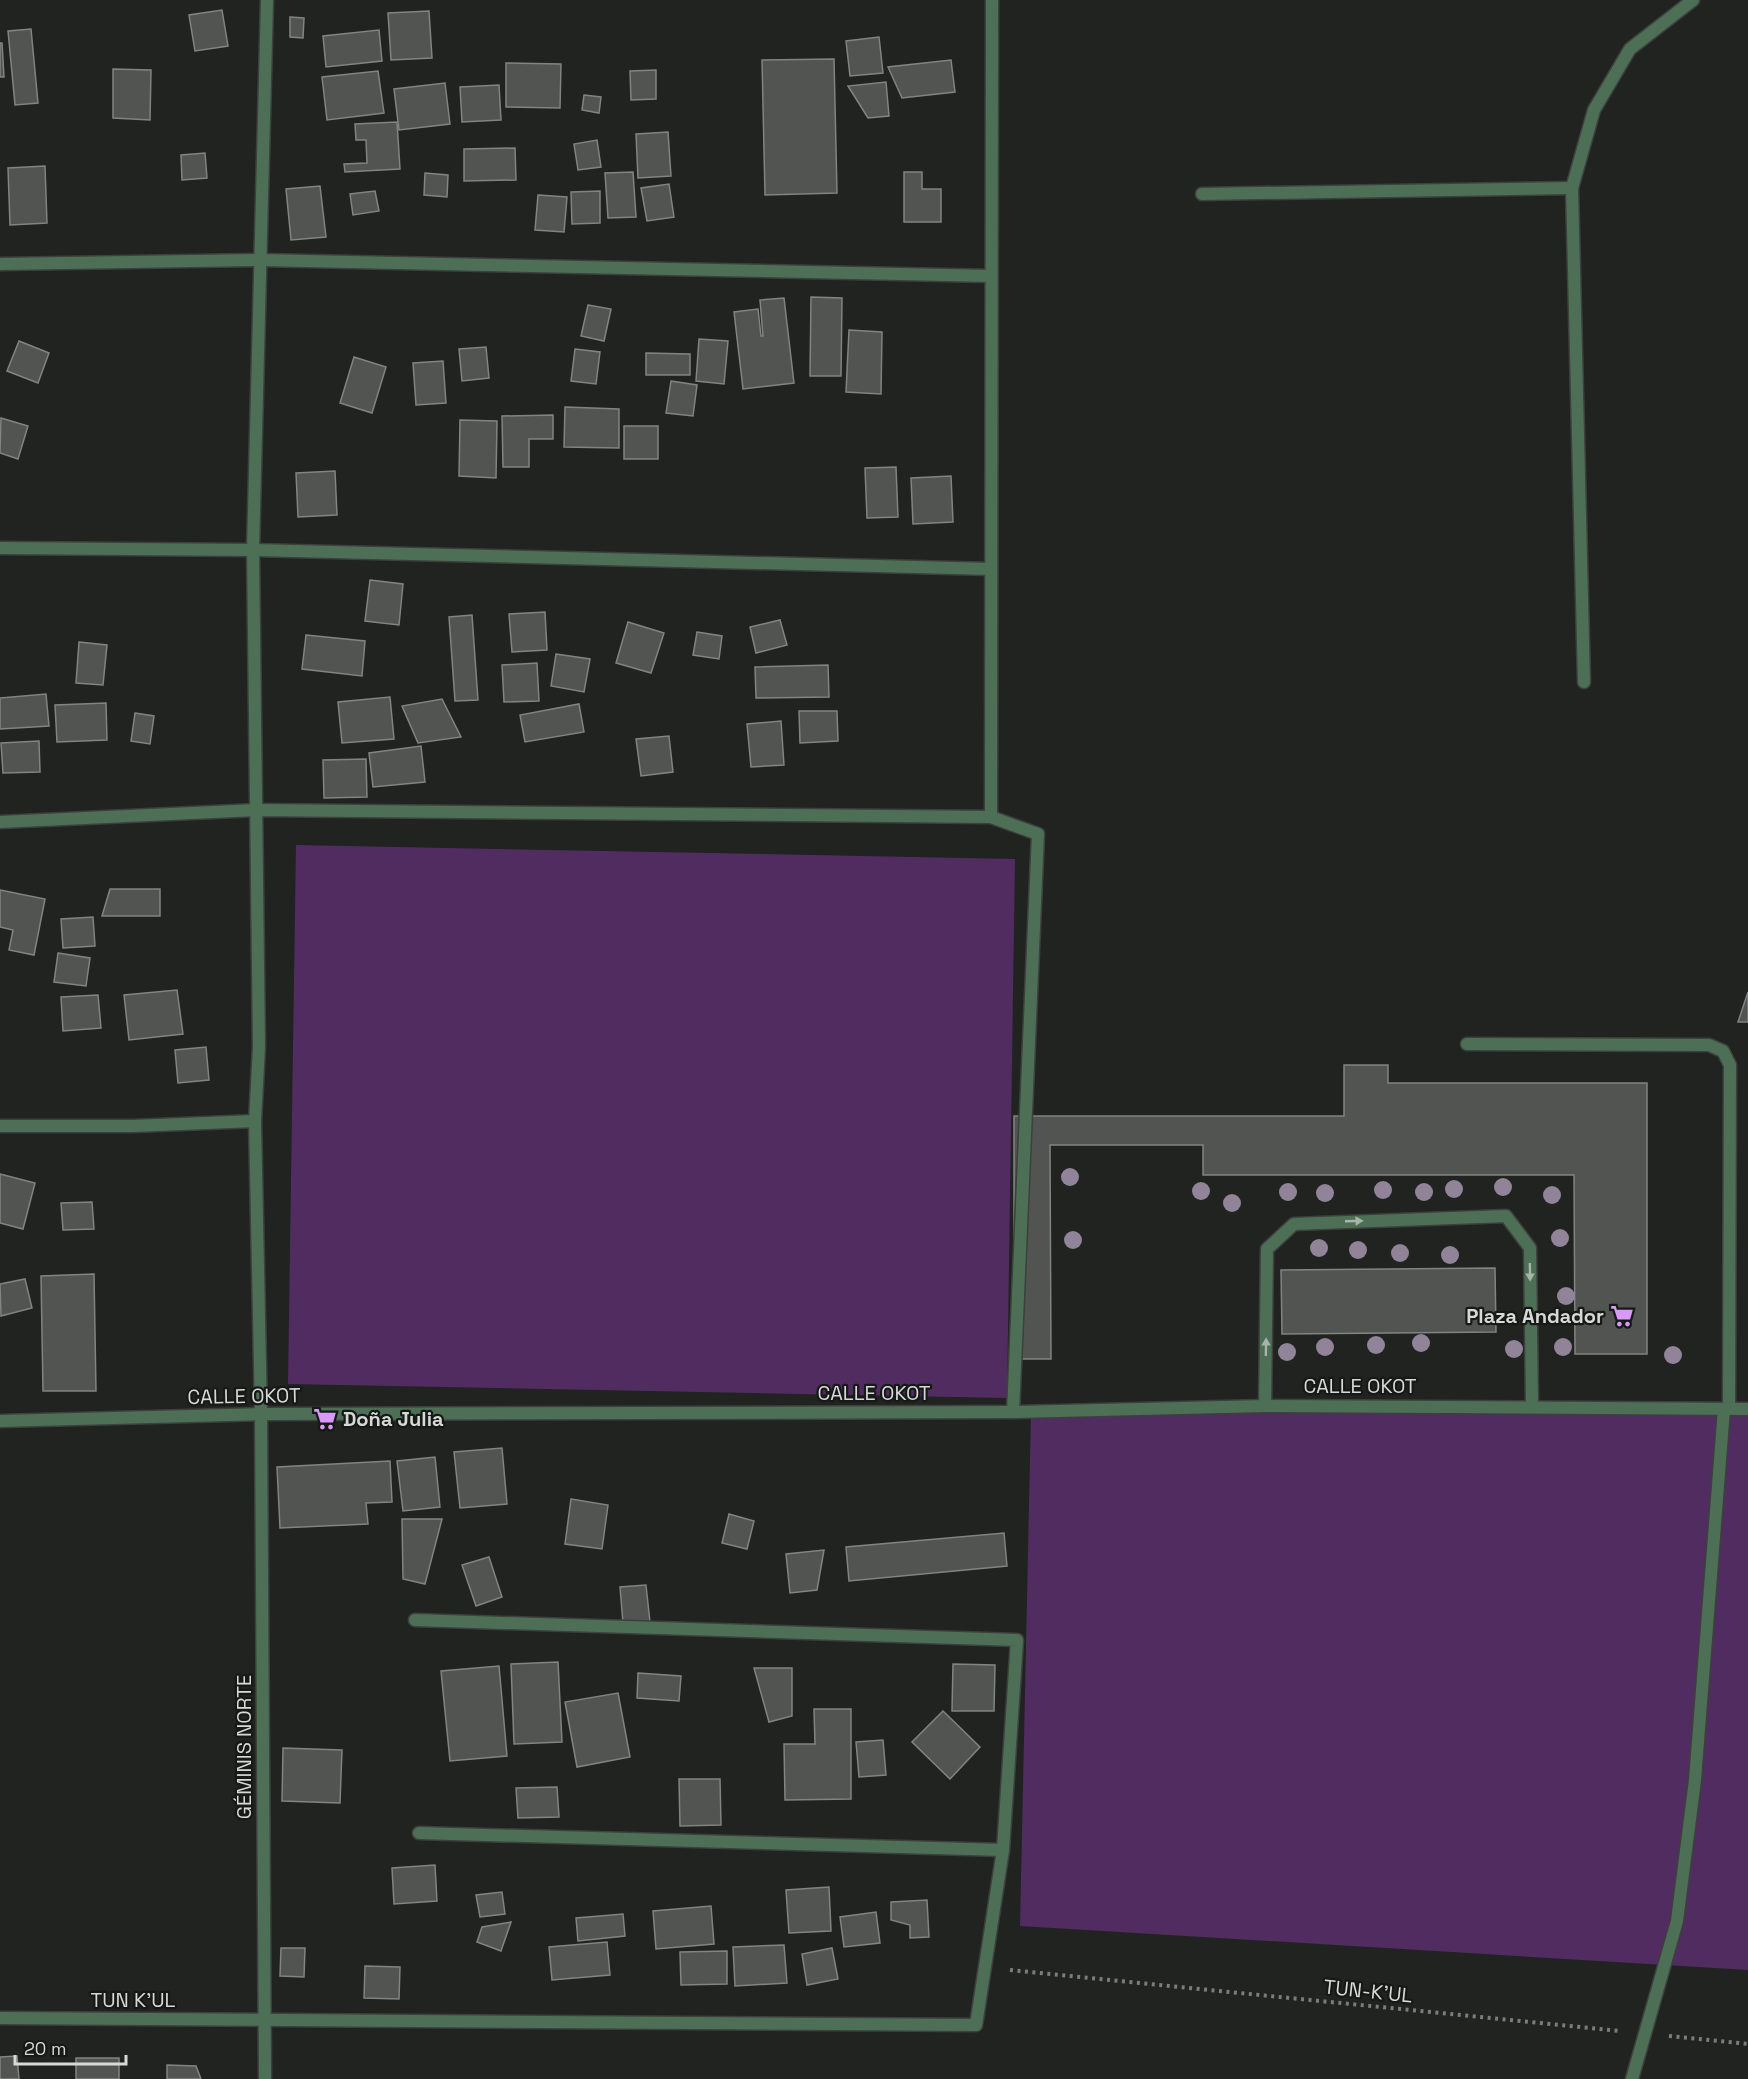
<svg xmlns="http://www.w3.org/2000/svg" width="1748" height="2079" viewBox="0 0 1748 2079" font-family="'Space Grotesk',sans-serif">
	<rect width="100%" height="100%" fill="#202320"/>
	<g fill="#512c61">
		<path d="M296,845L1015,859L1007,1398L288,1384Z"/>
		<path d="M1748,1409V1970L1020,1926L1031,1412Z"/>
	</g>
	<g fill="#515451" stroke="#818482" stroke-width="1.5">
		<path d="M222,10L228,46L195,51L189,15Z"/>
		<path d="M429,11L432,58L391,60L388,13Z"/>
		<path d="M290,17L304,18L303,38L290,37Z"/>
		<path d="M31,29L38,103L15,105L8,31Z"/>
		<path d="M379,30L382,61L326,67L323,36Z"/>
		<path d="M879,37L883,73L850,76L846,41Z"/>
		<path d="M0,43H2L4,77H0Z"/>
		<path d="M834,59L837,193L765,195L762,60Z"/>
		<path d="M951,60L955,92L902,98L888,67Z"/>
		<path d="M506,63L561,64L560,108L506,107Z"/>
		<path d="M113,69L151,70L150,120L113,118Z"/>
		<path d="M656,70V99L631,100L630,71Z"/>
		<path d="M378,71L384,113L327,120L322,77Z"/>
		<path d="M886,82L889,116L868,118L848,86Z"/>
		<path d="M445,83L450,124L399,130L394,89Z"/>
		<path d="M499,85L501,120L462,122L460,87Z"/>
		<path d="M584,95L601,97L599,113L582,110Z"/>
		<path d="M397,122L400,169L345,172L344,164L367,163L366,140H356L355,124Z"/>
		<path d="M668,132L671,176L638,178L636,134Z"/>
		<path d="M597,140L601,167L578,170L574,144Z"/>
		<path d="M515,148L516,180L464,181V149Z"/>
		<path d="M205,153L207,178L182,180L181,155Z"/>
		<path d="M45,166L47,223L10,225L8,168Z"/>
		<path d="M633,172L636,217L608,218L605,173Z"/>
		<path d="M904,172H922V189H941V222H904Z"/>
		<path d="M425,173L448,175L447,197L424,195Z"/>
		<path d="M669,184L674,217L647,221L641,188Z"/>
		<path d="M320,186L326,237L291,240L286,189Z"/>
		<path d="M375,191L379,211L353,215L350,194Z"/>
		<path d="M600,191V223L572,224L571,192Z"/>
		<path d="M538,195L567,197L564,232L535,230Z"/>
		<path d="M811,297L842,298L841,376H810Z"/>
		<path d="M784,298L794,383L743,389L734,312L758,309L761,336H763L760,300Z"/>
		<path d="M588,305L611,309L604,341L581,336Z"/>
		<path d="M849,330L882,332L881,394L846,392Z"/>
		<path d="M699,339L728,341L724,384L696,381Z"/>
		<path d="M19,341L49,353L38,383L7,371Z"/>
		<path d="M486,347L489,378L462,381L459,349Z"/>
		<path d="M575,349L600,352L596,384L571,381Z"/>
		<path d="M646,353L690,354V375H646Z"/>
		<path d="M354,357L386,367L372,413L340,403Z"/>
		<path d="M443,361L446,403L416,405L413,363Z"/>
		<path d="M671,381L697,385L693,416L666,413Z"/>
		<path d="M565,407L619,409V448L564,447Z"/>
		<path d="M553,415V439H529V467H503L502,416Z"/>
		<path d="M1,418L28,426L18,459L0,453Z"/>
		<path d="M460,420L497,421L496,478L459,476Z"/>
		<rect x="624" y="426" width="34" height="33"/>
		<path d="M896,467L898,517L867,518L865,468Z"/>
		<path d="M335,471L337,515L298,517L296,473Z"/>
		<path d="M951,476L953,522L913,524L911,478Z"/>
		<path d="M370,580L403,584L399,625L365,621Z"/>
		<path d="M545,612L547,650L512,652L509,614Z"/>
		<path d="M472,615L478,700L455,701L449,617Z"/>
		<path d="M780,620L787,645L756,653L750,627Z"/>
		<path d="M628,622L664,633L651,673L616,663Z"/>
		<path d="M697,632L722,636L719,659L693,655Z"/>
		<path d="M306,635L365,641L362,676L302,669Z"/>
		<path d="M79,642L107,645L103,685L76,683Z"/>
		<path d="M556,654L590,659L584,692L551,686Z"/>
		<path d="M537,663L539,701L504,702L502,665Z"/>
		<path d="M828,665L829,697L756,698L755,667Z"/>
		<path d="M46,694L49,726L0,729V698Z"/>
		<path d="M390,697L394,739L342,743L338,702Z"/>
		<path d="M442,699L461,737L418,743L402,706Z"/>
		<path d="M106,703L107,740L57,742L55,705Z"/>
		<path d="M579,704L584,732L525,742L520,715Z"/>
		<path d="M799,711H837L838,741L800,743Z"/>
		<path d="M135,713L154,716L150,744L131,741Z"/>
		<path d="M781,721L784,765L751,767L747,724Z"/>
		<path d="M669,736L673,772L641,776L636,739Z"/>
		<path d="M39,741L40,772L3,773L1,743Z"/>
		<path d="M421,746L425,782L373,787L369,753Z"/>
		<path d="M366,759L367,797L324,798L323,760Z"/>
		<path d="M110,889H160V916H102Z"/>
		<path d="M0,890L45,899L34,955L9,950L13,930L0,927Z"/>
		<path d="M93,917L95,946L63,948L61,919Z"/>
		<path d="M58,953L90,958L86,986L54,982Z"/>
		<path d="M177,990L183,1034L129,1040L124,995Z"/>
		<path d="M1748,992V1022H1738Z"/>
		<path d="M98,995L101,1028L63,1031L61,997Z"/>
		<path d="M206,1047L209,1080L178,1083L175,1050Z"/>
		<path d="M1344,1065H1388V1083H1647V1354H1575L1574,1175H1203V1145H1050L1051,1359H1014V1116H1344Z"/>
		<path d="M0,1174L35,1183L23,1229L0,1223Z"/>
		<path d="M92,1202L94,1229L63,1230L61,1203Z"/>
		<path d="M1495,1268L1496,1332L1282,1334L1281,1270Z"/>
		<path d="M94,1274L96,1391H43L41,1276Z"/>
		<path d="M25,1279L32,1308L1,1316L0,1284Z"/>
		<path d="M502,1448L507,1504L460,1508L454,1452Z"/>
		<path d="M435,1457L440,1507L403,1511L397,1461Z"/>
		<path d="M390,1461L392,1502L366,1503L368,1524L280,1528L277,1467Z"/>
		<path d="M571,1499L608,1505L602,1549L565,1544Z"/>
		<path d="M729,1514L754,1521L747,1549L722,1543Z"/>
		<path d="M402,1519H442L425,1584L403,1579Z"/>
		<path d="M1004,1533L1007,1566L849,1581L846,1547Z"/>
		<path d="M824,1550L817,1590L790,1593L786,1554Z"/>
		<path d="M489,1557L502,1597L476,1606L462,1565Z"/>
		<path d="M646,1585L650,1622L623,1623L620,1587Z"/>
		<path d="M558,1662L562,1742L514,1744L511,1664Z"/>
		<path d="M953,1664L995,1665L994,1711H952Z"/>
		<path d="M499,1666L507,1756L450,1761L441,1671Z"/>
		<path d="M754,1668H792V1716L769,1722Z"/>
		<path d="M638,1673L681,1676L679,1701L637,1698Z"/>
		<path d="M618,1693L630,1757L577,1767L565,1702Z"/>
		<path d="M814,1709H851V1799L785,1800L784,1744H815Z"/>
		<path d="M943,1711L980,1747L950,1779L912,1742Z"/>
		<path d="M883,1740L886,1775L859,1777L856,1742Z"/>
		<path d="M283,1748L342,1750L340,1803L282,1801Z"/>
		<path d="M679,1779H720L721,1825L680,1826Z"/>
		<path d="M557,1787L559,1817L518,1818L516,1788Z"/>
		<path d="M435,1865L437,1901L394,1904L392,1868Z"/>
		<path d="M829,1887L831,1931L789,1933L786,1890Z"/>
		<path d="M502,1892L505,1914L480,1917L476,1895Z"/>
		<path d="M927,1900L929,1937L910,1938V1925L891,1920V1902Z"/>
		<path d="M711,1906L714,1944L656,1949L653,1911Z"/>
		<path d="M876,1912L880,1943L844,1947L840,1917Z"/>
		<path d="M623,1914L625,1936L578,1941L576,1918Z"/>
		<path d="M511,1922L501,1951L477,1942L482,1927Z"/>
		<path d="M607,1942L610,1975L552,1980L549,1947Z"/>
		<path d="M784,1945L787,1983L735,1986L733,1947Z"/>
		<path d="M281,1948H305L304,1977L280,1976Z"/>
		<path d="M832,1948L838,1979L807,1985L802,1954Z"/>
		<path d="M727,1951V1984L681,1985L680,1952Z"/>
		<path d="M365,1966L400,1967L399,1999L364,1998Z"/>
		<path d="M17,2056L19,2079H0V2057Z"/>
		<rect x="76" y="2058" width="43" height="21"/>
		<path d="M167,2065L196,2066L201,2079H167Z"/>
	</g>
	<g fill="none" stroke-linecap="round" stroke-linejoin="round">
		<g stroke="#3d403d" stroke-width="15">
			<g id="lane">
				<path d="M1202,194L1572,188"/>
				<path d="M1584,682L1572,188L1594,110L1630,49L1693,0"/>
				<path d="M1467,1044L1709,1045L1723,1051L1730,1065L1729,1409"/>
				<path d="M1265,1406L1267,1249L1294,1224L1506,1216L1530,1248L1532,1405"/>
			</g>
		</g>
		<g stroke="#3d403d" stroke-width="15">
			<g id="street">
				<path d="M0,264L261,260L991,276"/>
				<path d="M0,548L253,550L991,569"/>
				<path d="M991,817L992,0"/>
				<path d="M0,822L257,810L991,817L1038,834L1013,1412"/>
				<path d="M0,1126H133L255,1121"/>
				<path d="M0,1421L261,1414L1013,1412L1265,1406L1748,1409"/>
				<path d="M419,1833L1003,1850"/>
				<path d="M0,2018L976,2025L1003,1850L1017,1640L415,1620"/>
				<path d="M265,2079L261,1414L255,1121L259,1047L253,550L267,0"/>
				<path d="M1632,2079L1677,1921L1695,1780L1724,1409"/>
			</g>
		</g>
		<g stroke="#7a7d7a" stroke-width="4" stroke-dasharray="3 4.5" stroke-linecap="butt">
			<path d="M1010,1970L1620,2031"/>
			<path d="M1669,2036L1748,2044"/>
		</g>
		<use href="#lane" stroke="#4c6f56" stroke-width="12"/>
		<use href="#street" stroke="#4c6f56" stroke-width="12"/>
	</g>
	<g fill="#918499">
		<circle cx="1070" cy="1177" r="9"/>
		<circle cx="1503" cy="1187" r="9"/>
		<circle cx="1454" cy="1189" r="9"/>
		<circle cx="1383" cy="1190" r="9"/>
		<circle cx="1201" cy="1191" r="9"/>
		<circle cx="1288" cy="1192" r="9"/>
		<circle cx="1424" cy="1192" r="9"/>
		<circle cx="1325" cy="1193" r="9"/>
		<circle cx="1552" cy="1195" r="9"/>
		<circle cx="1232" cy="1203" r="9"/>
		<circle cx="1560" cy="1238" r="9"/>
		<circle cx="1073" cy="1240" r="9"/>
		<circle cx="1319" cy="1248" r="9"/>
		<circle cx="1358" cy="1250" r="9"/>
		<circle cx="1400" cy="1253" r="9"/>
		<circle cx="1450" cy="1255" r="9"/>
		<circle cx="1566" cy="1296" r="9"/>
		<circle cx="1421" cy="1343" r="9"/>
		<circle cx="1376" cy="1345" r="9"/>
		<circle cx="1325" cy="1347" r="9"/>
		<circle cx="1563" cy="1347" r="9"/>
		<circle cx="1514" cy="1349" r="9"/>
		<circle cx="1287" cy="1352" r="9"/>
		<circle cx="1673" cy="1355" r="9"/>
	</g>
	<defs><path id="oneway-solid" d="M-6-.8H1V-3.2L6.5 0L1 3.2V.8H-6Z" transform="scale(1.5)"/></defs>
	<g fill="#a6b4aa">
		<use href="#oneway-solid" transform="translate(1354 1221) rotate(-2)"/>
		<use href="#oneway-solid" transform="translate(1530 1272) rotate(89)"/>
		<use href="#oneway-solid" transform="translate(1266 1347) rotate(-89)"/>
	</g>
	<defs>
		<g id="supermarket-bare" transform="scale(1.8)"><path d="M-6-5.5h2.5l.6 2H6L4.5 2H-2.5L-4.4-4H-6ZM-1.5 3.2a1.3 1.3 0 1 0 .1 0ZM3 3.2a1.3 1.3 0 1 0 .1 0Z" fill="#d99af7" stroke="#161917" stroke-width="2.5" paint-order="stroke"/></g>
	</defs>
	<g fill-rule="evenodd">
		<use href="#supermarket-bare" x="1622" y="1316"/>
		<use href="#supermarket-bare" x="325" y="1419"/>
	</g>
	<g text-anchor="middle" stroke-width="4.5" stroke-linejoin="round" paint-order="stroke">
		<g font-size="20" font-weight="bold" fill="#d7d9d7" stroke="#161917" text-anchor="end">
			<text x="1604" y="1323">Plaza Andador</text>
			<text x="343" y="1426" text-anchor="start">Doña Julia</text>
		</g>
		<g font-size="20" fill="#d7d9d7" stroke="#161917">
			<text x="1360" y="1393">CALLE OKOT</text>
			<text x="874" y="1400">CALLE OKOT</text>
			<text transform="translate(244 1396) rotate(-1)" y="7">CALLE OKOT</text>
			<text transform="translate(244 1747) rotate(-90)" y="7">GÉMINIS NORTE</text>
			<text transform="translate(1368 1991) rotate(6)" y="7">TUN-K'UL</text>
			<text x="133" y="2007">TUN K'UL</text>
		</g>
	</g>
	<path d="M15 2055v9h111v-9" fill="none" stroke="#d7d9d7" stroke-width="3"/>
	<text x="24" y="2055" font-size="18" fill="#d7d9d7" stroke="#161917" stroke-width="4.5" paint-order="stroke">20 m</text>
</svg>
